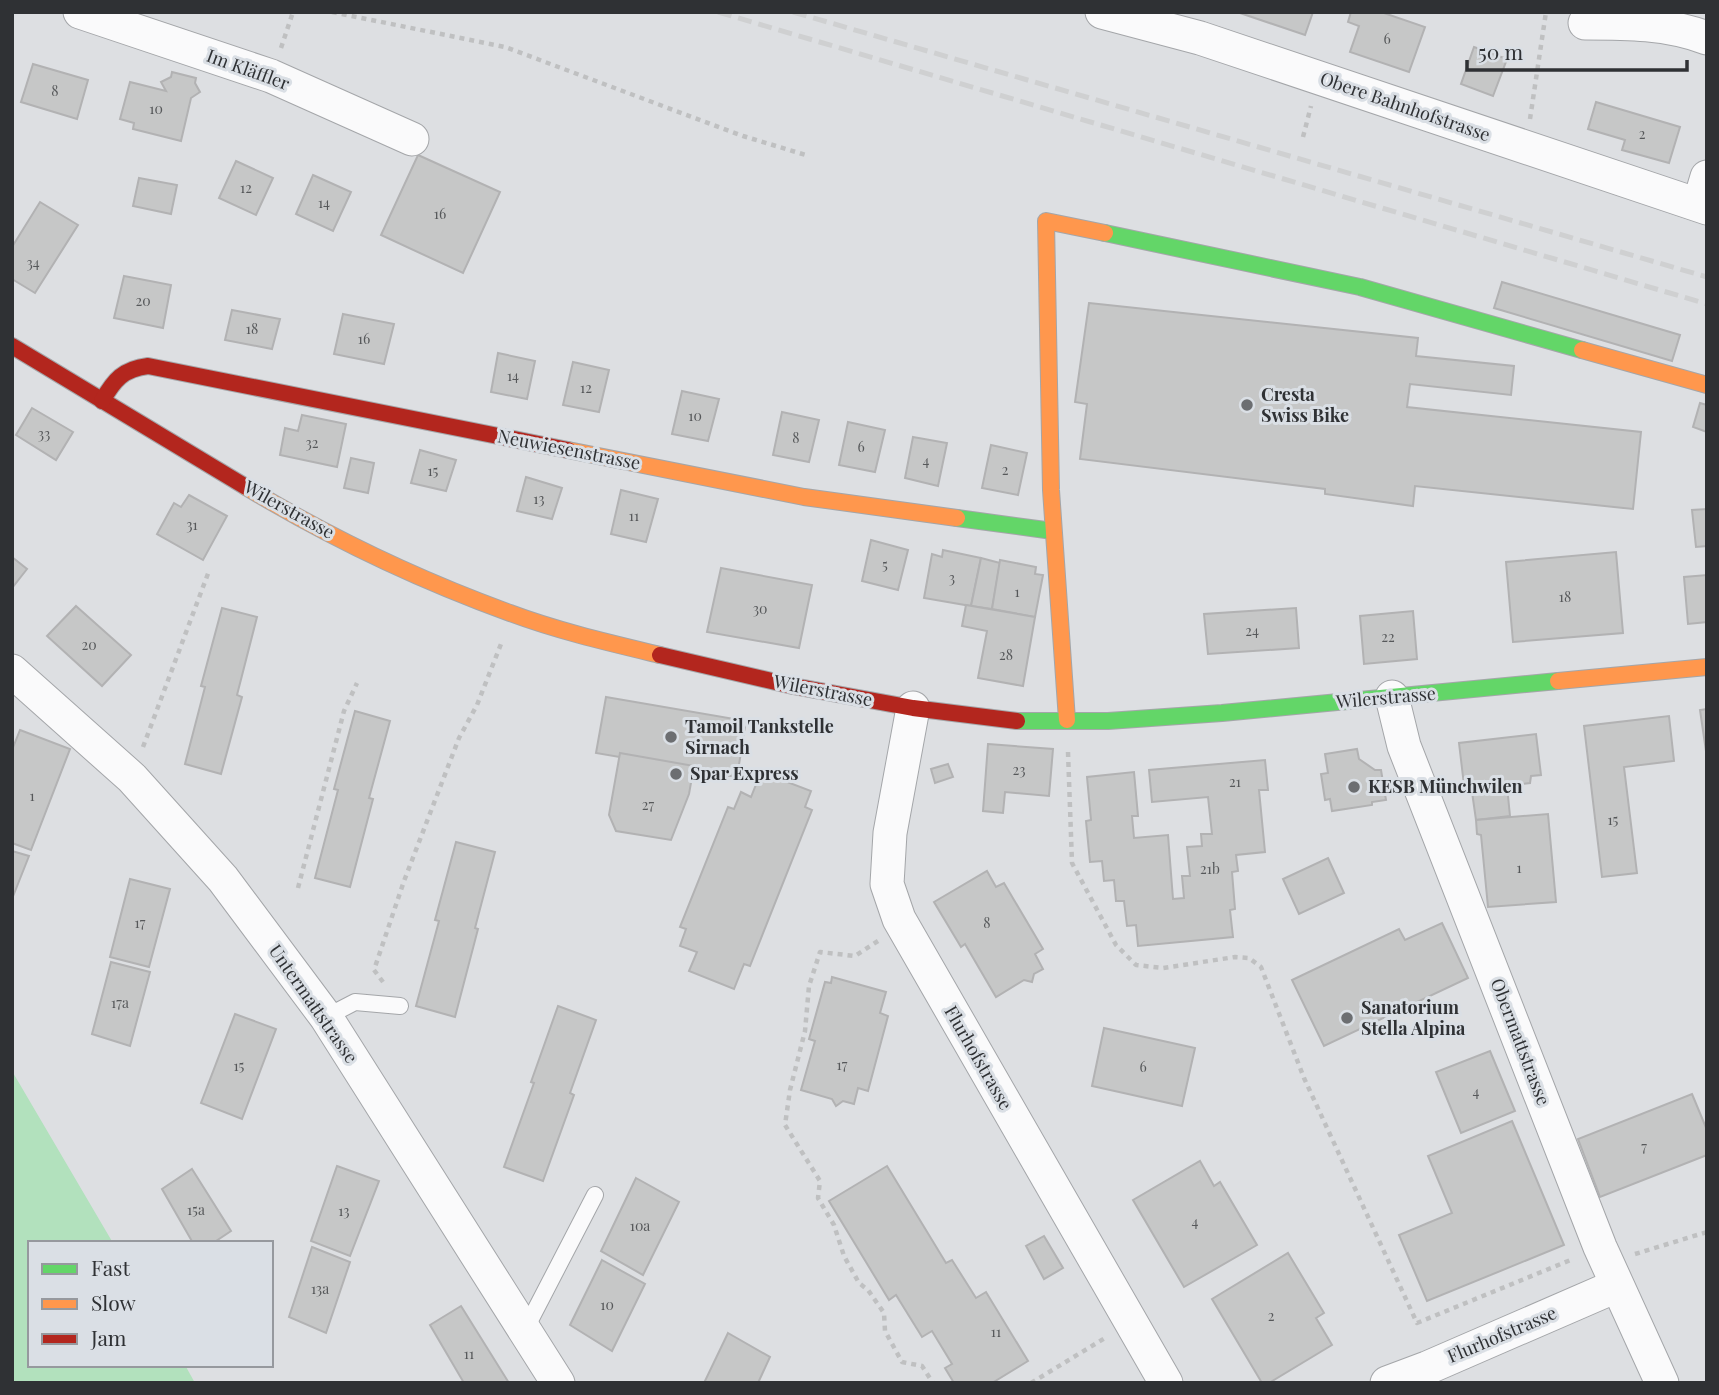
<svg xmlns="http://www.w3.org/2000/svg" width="1719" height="1395" viewBox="0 0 1719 1395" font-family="'Playfair Display',serif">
	<rect width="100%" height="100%" fill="#dddfe2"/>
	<path fill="#b2e1bd" d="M12,1071L113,1243H30V1365H185L195,1383H12Z"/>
	<g fill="#c6c7c7" stroke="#b2b2b3" stroke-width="2">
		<path d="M1237,12H1313L1305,35Z"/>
		<path d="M1351,12H1381L1425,27L1409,72L1350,52L1359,26L1348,22Z"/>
		<path d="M1474,47L1507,59L1493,96L1461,84Z"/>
		<path d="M33,64L88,80L77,119L21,102Z"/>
		<path d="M172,72L196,78L195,83L200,92L191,98L181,141L133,129L134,123L120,119L130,82L166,91L161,82L171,77Z"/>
		<path d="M1596,102L1680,127L1669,163L1622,150L1625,140L1588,129Z"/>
		<path d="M418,155L500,192L463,273L381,235Z"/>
		<path d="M236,161L273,178L256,215L219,198Z"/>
		<path d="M313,175L351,192L333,231L296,214Z"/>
		<path d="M139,178L177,185L171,214L133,206Z"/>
		<path d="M40,202L78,225L35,293L12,279V247Z"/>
		<path d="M124,276L171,285L163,328L114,318Z"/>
		<path d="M1502,282L1680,335L1672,361L1494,308Z"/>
		<path d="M1089,303L1418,338L1416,356L1514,366L1511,395L1410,384L1407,407L1641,432L1633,509L1415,486L1413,506L1325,494V489L1080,459L1087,404L1075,402Z"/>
		<path d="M232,310L280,319L272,349L225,340Z"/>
		<path d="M343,314L394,324L384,364L334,354Z"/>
		<path d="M498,353L535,361L527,399L491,392Z"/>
		<path d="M573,362L609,370L599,412L563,405Z"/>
		<path d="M682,391L719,399L708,441L672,434Z"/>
		<path d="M1700,403L1707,405V432L1693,427Z"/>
		<path d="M32,408L73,432L56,460L16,435Z"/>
		<path d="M782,412L819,420L809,462L773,455Z"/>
		<path d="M302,415L346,424L337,467L280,455L285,428L298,431Z"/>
		<path d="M848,422L885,430L875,472L839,465Z"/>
		<path d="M913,437L947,443L938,486L905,478Z"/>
		<path d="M991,445L1027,453L1018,495L982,488Z"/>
		<path d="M420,450L456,460L446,491L411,483Z"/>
		<path d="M351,458L374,463L368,493L344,488Z"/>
		<path d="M526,477L562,488L552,519L517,511Z"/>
		<path d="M621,490L658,499L646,542L611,534Z"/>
		<path d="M189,495L227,516L203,560L157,534L174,503L181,507Z"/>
		<path d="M1707,509V546L1696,547L1692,510Z"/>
		<path d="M871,540L908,550L898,590L862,581Z"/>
		<path d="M943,550L981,558L971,606L924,598L932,554L942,557Z"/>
		<path d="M1616,552L1623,633L1513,642L1506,562Z"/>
		<path d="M12,557L27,569L12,588Z"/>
		<path d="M981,558L1000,563L992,609L971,606Z"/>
		<path d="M1000,560L1036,567L1035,574L1043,575L1035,617L992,609Z"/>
		<path d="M721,568L812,585L799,648L707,632Z"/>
		<path d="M1707,575V622L1688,624L1684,577Z"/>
		<path d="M966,605L1035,617L1023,686L978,678L987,631L962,626Z"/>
		<path d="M76,606L131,655L102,686L47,636Z"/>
		<path d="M222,608L257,617L237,695L242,697L221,774L185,764L205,687L201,686Z"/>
		<path d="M1296,608L1299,648L1208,654L1204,614Z"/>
		<path d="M1413,611L1417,659L1364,664L1360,616Z"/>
		<path d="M606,697L746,721L737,777L596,753Z"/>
		<path d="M1707,709V758L1700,710Z"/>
		<path d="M355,711L390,721L369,798L373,799L350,887L315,878L338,790L334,789Z"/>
		<path d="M1669,716L1674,761L1624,767L1637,873L1602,877L1584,726Z"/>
		<path d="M20,730L70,749L31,850L12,843V750Z"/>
		<path d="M1536,734L1541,775L1531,776L1530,783L1507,786L1510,816L1476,820L1471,785H1464L1459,743Z"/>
		<path d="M988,744L1053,749L1049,796L1005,792L1003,813L983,811Z"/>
		<path d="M1357,749L1359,759L1375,770H1381L1386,800L1372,802V805L1332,811L1330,799L1325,800L1321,774L1328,773L1325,754Z"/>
		<path d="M620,753L694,766L689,794L671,840L616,831L609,815Z"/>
		<path d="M1265,760L1268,790H1259L1265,852L1236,855L1238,871L1232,872L1235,909L1230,910L1233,937L1138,946L1136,925L1127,926L1124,901H1116L1114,880L1104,881L1102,861L1090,862L1086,821L1091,820L1087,777L1134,772L1138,816H1132L1134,838L1168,835L1173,899L1184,898L1182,876H1190L1187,847L1202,846L1201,834H1212L1208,797L1152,802L1149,770Z"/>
		<path d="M948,764L953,777L935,783L931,769Z"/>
		<path d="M761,772L811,791L805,807L812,810L750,966L744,964L734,989L689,971L697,952L680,946L686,929L680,927L728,807L734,809L741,792L751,797Z"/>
		<path d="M1548,814L1556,902L1488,907L1481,835L1477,834L1476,820Z"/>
		<path d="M456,842L495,852L475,928L478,929L455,1017L416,1006L439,921L435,920Z"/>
		<path d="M12,851L29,856L12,899Z"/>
		<path d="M1328,858L1344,893L1299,914L1283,879Z"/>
		<path d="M987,871L996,887L1004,883L1043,949L1035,954L1043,969L1034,974L1032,982L1024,980L996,997L965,944L961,947L934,902Z"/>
		<path d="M130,879L170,889L149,967L110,957Z"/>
		<path d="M1442,923L1468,978L1324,1046L1292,980L1399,929L1405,940Z"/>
		<path d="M111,962L150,972L130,1046L92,1034Z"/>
		<path d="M832,977L886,992L880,1013L888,1016L868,1091L858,1088L854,1104L843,1101L836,1106L832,1099L801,1090L815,1041L809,1039L825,982L831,983Z"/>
		<path d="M558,1006L596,1020L570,1093L574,1095L543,1181L504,1167L534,1083L531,1082Z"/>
		<path d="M235,1014L276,1029L242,1119L201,1103Z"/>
		<path d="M1104,1028L1195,1048L1182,1106L1092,1086Z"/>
		<path d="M1490,1051L1515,1111L1461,1133L1436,1072Z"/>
		<path d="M1692,1094L1707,1130V1155L1600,1197L1578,1139Z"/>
		<path d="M1512,1121L1564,1245L1427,1301L1399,1235L1452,1213L1428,1156Z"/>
		<path d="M1200,1161L1214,1186L1220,1182L1257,1245L1184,1287L1133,1200Z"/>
		<path d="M337,1166L379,1181L350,1256L311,1241Z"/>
		<path d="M887,1166L946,1263L952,1260L976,1298L986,1292L1028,1361L992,1383H954L945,1368L952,1364L932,1331L922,1337L896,1295L889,1300L829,1201Z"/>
		<path d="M192,1169L231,1231L213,1243H193L162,1189Z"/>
		<path d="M636,1178L679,1202L643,1275L601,1251Z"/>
		<path d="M1044,1236L1063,1268L1044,1279L1026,1246Z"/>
		<path d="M312,1247L350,1262L326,1333L289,1317Z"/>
		<path d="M1288,1253L1324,1313L1316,1318L1332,1345L1269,1383H1262L1212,1299Z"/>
		<path d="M602,1260L645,1284L612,1351L570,1325Z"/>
		<path d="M461,1306L509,1383H464L430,1325Z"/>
		<path d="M728,1333L770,1357L758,1383H704Z"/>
	</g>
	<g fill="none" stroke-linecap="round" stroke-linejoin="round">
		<g stroke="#a4a6a9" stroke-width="18">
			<g id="lane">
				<path d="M326,1017L355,1002L400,1006"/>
				<path d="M525,1330L595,1195"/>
			</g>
		</g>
		<g stroke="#a4a6a9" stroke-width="35">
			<g id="street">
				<path d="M80,12L271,76L412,139"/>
				<path d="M1102,12L1200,38L1707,208"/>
				<path d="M1585,23C1627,23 1667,23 1707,38"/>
				<path d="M1699,204L1707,177"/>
				<path d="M12,671L132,778L223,879L326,1017L558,1383"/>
				<path d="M1392,697L1404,746L1600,1247L1662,1383"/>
				<path d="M913,708L890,833L887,884L899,919L1166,1383"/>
				<path d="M1387,1383L1427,1368L1616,1286"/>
			</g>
		</g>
		<g stroke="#a4a6a9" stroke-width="18">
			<g id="fast">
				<path d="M1105,233L1360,287L1582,350"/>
				<path d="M957,518L1053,531"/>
				<path d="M1017,721H1108L1222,713L1558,681"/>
			</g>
		</g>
		<g stroke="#a4a6a9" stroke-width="18">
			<g id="slow">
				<path d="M1582,350L1707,385"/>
				<path d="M568,450L804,497L957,518"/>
				<path d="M246,487C329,537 419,580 510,613C558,631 610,643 660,655"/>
				<path d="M1558,681L1707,667"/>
				<path d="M1067,720L1051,490L1046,221L1105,233"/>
			</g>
		</g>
		<g stroke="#a4a6a9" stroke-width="18">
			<g id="jam">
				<path d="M12,346L246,487"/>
				<path d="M102,401C114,380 123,369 148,366L568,450"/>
				<path d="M660,655L793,686L913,708L1017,721"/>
			</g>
		</g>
		<g stroke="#bfc0c1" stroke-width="4.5" stroke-dasharray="5 5" stroke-linecap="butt">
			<path d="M332,12L505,47L743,136L809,156"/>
			<path d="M281,48L293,12"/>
			<path d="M1530,119L1546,12"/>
			<path d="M1303,137L1311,106"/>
			<path d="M143,747L209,571"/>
			<path d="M1068,752L1072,863L1116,945L1136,965L1163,968L1235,957L1249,958L1261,967L1304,1078L1417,1323L1573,1259"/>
			<path d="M298,888L344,711L357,683"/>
			<path d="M878,941L855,956L820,952L809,986L805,1031L790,1090L785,1125L820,1181L818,1198L834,1225L844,1256L859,1283L868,1290L884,1313L885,1331L902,1362L922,1366L933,1383"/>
			<path d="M383,982L374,970L404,881L459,738L477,705L501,644"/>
			<path d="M1635,1254L1707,1232"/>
			<path d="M1031,1383L1105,1338"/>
		</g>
		<use href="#lane" stroke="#fafafb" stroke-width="16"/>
		<use href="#street" stroke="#fafafb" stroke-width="33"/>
		<use href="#fast" stroke="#63d668" stroke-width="16"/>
		<use href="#slow" stroke="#ff974d" stroke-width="16"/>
		<use href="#jam" stroke="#b3261e" stroke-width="16"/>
		<g stroke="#cfd0d1" stroke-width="5" stroke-dasharray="14 7" stroke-linecap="butt">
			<path d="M718,12L1707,304"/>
			<path d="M793,12L1707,277"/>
		</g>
	</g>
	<g fill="#6c6e71" stroke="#dadfe5" stroke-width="2.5">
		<circle cx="1247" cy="405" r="7"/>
		<circle cx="671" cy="737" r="7"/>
		<circle cx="676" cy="774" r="7"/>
		<circle cx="1354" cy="787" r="7"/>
		<circle cx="1347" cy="1018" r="7"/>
	</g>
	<g text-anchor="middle" stroke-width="6" stroke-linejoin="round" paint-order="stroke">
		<g font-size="14" fill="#56585a">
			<text x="1387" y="44">6</text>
			<text x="55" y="96">8</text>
			<text x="156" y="114">10</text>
			<text x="1642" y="139">2</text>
			<text x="246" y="193">12</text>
			<text x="324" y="208">14</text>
			<text x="440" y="219">16</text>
			<text x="33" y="268">34</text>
			<text x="143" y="306">20</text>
			<text x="252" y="334">18</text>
			<text x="364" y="344">16</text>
			<text x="513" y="381">14</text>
			<text x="586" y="393">12</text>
			<text x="695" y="421">10</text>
			<text x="44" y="439">33</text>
			<text x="796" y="443">8</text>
			<text x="312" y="448">32</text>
			<text x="861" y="452">6</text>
			<text x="926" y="466">4</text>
			<text x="1005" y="475">2</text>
			<text x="433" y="476">15</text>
			<text x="539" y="504">13</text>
			<text x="634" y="521">11</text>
			<text x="192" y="530">31</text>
			<text x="885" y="570">5</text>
			<text x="952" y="583">3</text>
			<text x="1017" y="597">1</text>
			<text x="1565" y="602">18</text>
			<text x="760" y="614">30</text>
			<text x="1252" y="636">24</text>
			<text x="1388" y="642">22</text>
			<text x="89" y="650">20</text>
			<text x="1006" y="660">28</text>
			<text x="1019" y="775">23</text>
			<text x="1235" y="787">21</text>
			<text x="32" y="801">1</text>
			<text x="648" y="810">27</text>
			<text x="1613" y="825">15</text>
			<text x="1519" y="873">1</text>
			<text x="1210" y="874">21b</text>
			<text x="140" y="928">17</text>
			<text x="987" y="928">8</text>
			<text x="120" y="1008">17a</text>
			<text x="842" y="1070">17</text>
			<text x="239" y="1071">15</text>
			<text x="1143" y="1072">6</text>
			<text x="1476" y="1097">4</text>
			<text x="1644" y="1152">7</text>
			<text x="196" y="1215">15a</text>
			<text x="344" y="1216">13</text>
			<text x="1195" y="1227">4</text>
			<text x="640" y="1231">10a</text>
			<text x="320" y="1294">13a</text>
			<text x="607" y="1310">10</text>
			<text x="1271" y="1321">2</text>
			<text x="996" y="1337">11</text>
			<text x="469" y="1359">11</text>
		</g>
		<g font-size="18" fill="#2f3134" stroke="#dadfe5">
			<text transform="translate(248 70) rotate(20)" y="6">Im Kläffler</text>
			<text transform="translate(1405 107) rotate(19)" y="6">Obere Bahnhofstrasse</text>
			<text transform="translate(569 450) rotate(11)" y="6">Neuwiesenstrasse</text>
			<text transform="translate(289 510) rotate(29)" y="6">Wilerstrasse</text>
			<text transform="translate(823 691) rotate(11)" y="6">Wilerstrasse</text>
			<text transform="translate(1386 698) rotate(-5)" y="6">Wilerstrasse</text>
			<text transform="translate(313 1004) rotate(55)" y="6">Untermattstrasse</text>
			<text transform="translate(1520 1042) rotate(69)" y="6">Obermattstrasse</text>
			<text transform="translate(978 1058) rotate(60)" y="6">Flurhofstrasse</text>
			<text transform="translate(1502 1335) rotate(-23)" y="6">Flurhofstrasse</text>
		</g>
		<g font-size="18" font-weight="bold" fill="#2f3134" stroke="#dadfe5" text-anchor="start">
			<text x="1261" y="401">Cresta<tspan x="1261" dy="21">Swiss Bike</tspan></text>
			<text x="685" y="733">Tamoil Tankstelle<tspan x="685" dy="21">Sirnach</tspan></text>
			<text x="690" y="780">Spar Express</text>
			<text x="1368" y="793">KESB Münchwilen</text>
			<text x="1361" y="1014">Sanatorium<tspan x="1361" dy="21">Stella Alpina</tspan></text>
		</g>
	</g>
	<rect width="1719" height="1395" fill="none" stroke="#2f3134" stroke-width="28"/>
	<rect x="28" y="1241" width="245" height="126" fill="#dadfe5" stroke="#96999e" stroke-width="2"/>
	<rect x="42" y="1264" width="35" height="10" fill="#63d668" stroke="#96999e" stroke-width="2"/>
	<text x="91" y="1276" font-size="21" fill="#2f3134">Fast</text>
	<rect x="42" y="1299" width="35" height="10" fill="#ff974d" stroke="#96999e" stroke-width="2"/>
	<text x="91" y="1311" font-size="21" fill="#2f3134">Slow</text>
	<rect x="42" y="1334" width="35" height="10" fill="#b3261e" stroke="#96999e" stroke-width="2"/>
	<text x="91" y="1346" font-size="21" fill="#2f3134">Jam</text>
	<path d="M1467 60v10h220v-10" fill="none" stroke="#2f3134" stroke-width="3.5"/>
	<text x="1478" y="60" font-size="21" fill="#2f3134" stroke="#dadfe5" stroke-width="5" paint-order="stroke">50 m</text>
</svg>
